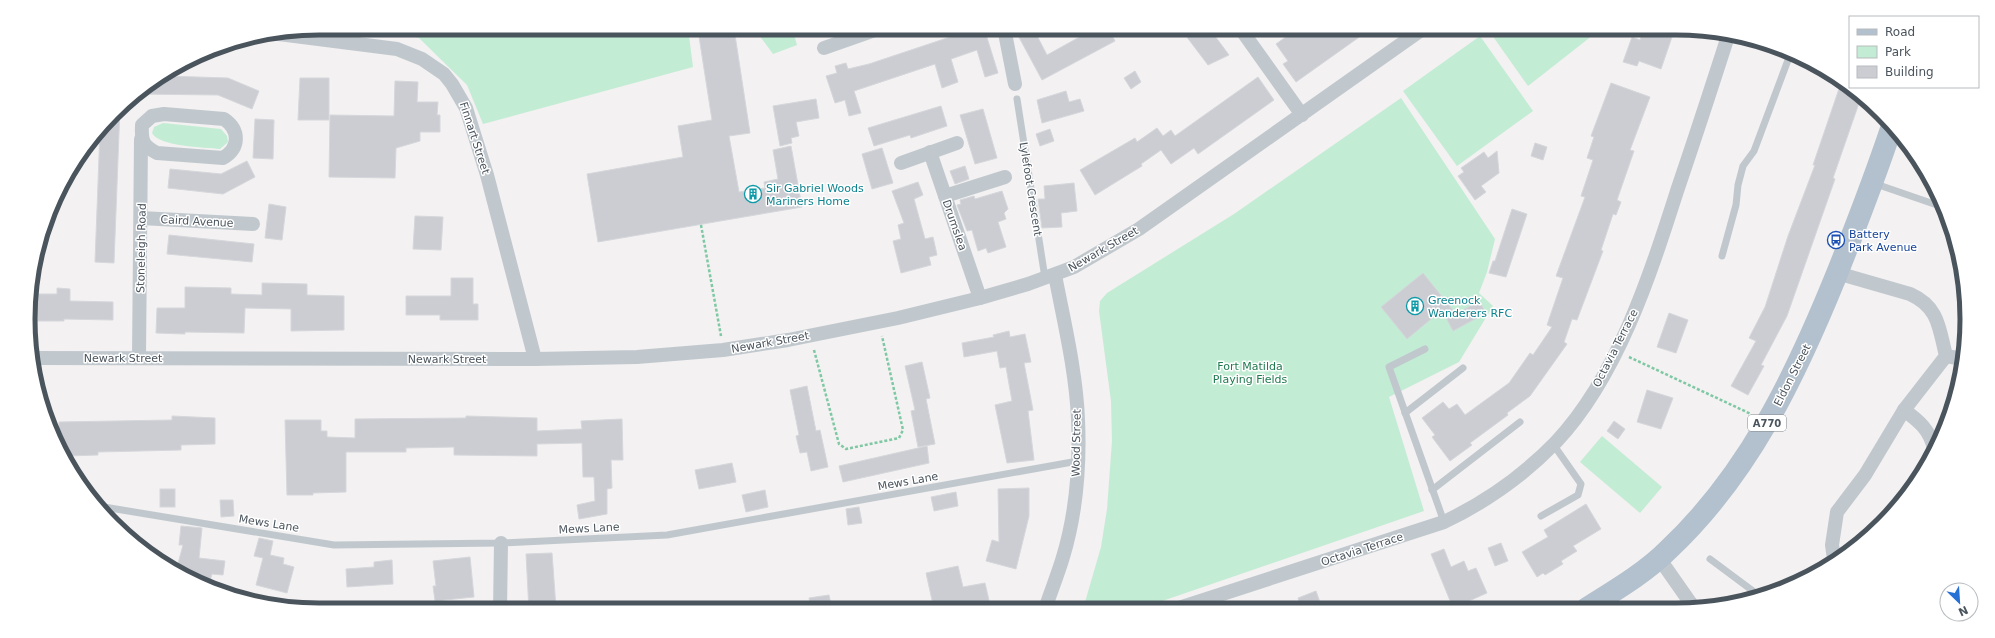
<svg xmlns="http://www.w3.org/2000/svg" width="1995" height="638" viewBox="0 0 1995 638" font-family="'DejaVu Sans',sans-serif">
	<rect width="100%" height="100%" fill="#f3f1f1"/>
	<g fill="#c3ecd4">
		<path d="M379,28H688L693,67L483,124L467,85L419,38Z"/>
		<path d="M754,28H792L797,45L773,54Z"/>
		<path d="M1487,28H1602L1528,86Z"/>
		<path d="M1480,36L1533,111L1457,166L1403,91Z"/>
		<path d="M1401,98L1495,239L1487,272L1479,293L1493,306L1459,362L1389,397L1424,511L1139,609H1083L1101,547L1107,509L1112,441L1111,401L1099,311L1100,301L1107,293L1234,214Z"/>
		<path d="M163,123L221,129L227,136L228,142L220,149C204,147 160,147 152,133L154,127Z"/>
		<path d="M1602,436L1662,487L1640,513L1580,462Z"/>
	</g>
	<g fill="#cbcdd3" stroke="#d5d7db">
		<path d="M708,28H722L724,37L735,35L750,133L729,136L739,192L765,188L764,182L778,179L773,150L791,146L802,207L598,242L587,174L683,157L678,126L712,120L698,30Z"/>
		<path d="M977,28H984L998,73L985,77L977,50L951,59L958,82L942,88L935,64L854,91L861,113L849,116L845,100L835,103L826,76L837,73L835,66L846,63L848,69L869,64Z"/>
		<path d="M1014,28H1033L1047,55L1085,34L1082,28H1108L1115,41L1042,80Z"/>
		<path d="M1180,28H1209L1229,55L1208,65Z"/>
		<path d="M1303,28H1308L1314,36L1326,28H1372L1296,82L1283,64L1288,61L1276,44L1294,31L1295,33Z"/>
		<path d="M1644,28H1656L1673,34L1661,69L1639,61L1637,66L1623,62L1632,37L1640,40Z"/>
		<path d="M1135,71L1141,82L1131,89L1124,78Z"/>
		<path d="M166,76L228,78L259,91L252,109L218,95L138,94Z"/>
		<path d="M1258,77L1274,100L1198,154L1194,148L1171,164L1161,150L1141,164L1142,166L1095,195L1080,170L1135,138L1137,142L1157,128L1163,136L1171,130L1175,136Z"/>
		<path d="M300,78H329V120H298Z"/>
		<path d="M1842,80L1860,95L1858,106L1833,178L1835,179L1787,316L1761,365L1764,366L1748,395L1731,386L1756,341L1749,338L1765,307L1788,236L1815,165H1813Z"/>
		<path d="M395,81L418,82L417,102H438L437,115H440V132H420V141L396,148L395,178L329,177L330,115L394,116Z"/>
		<path d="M1611,83L1650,97L1630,150L1634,151L1617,200L1621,202L1616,215L1613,214L1601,250L1603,251L1577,320L1572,319L1564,342L1567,344L1530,396L1507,413L1508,415L1470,443L1472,445L1450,461L1432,437L1435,435L1422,418L1443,402L1449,409L1457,404L1465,415L1509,383L1530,353L1533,355L1552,327L1547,325L1563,278L1556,276L1585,197L1581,196L1593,160L1587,158L1594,137L1591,136Z"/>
		<path d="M1066,91L1069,102L1080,99L1084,111L1042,123L1037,100Z"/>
		<path d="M816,99L819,118L796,122L799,136L791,138L792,143L780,146L773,106Z"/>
		<path d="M941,106L947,126L911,138L910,135L874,146L868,128Z"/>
		<path d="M120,107L114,263L95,262L100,130Z"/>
		<path d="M983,109L997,158L975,164L960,115Z"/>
		<path d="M255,119L274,120L273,159L253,158Z"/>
		<path d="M1050,129L1054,141L1040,146L1036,134Z"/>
		<path d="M1535,143L1547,147L1543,160L1531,156Z"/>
		<path d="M882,148L893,183L872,189L862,154Z"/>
		<path d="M1497,151L1499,173L1481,186L1486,192L1475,200L1458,176L1464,172L1461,168L1484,152L1488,158Z"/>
		<path d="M247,161L255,177L223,194L168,188L170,169L221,174Z"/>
		<path d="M965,166L969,179L955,184L950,171Z"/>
		<path d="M918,182L923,195L914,199L925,239L933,237L937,255L929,257L931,265L901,273L893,241L901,239L898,225L904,223L892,191Z"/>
		<path d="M1074,183L1077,211L1061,213L1062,227L1042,228L1038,199H1045L1044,186Z"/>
		<path d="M1002,191L1008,209L1004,213L1006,219L998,222L1006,247L988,253L986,248L978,251L972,230L967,231L957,205L961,204L960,200L974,196L975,199Z"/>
		<path d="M269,204L286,207L282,240L265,238Z"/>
		<path d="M1512,209L1527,214L1506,277L1489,273L1493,261H1495Z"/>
		<path d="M415,216L443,217L441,250L413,249Z"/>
		<path d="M169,235L254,244L252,262L167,254Z"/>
		<path d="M1423,273L1456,314L1479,301L1486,313L1453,331L1442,310L1407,339L1381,307Z"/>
		<path d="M451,278H473V304H478V320H440V315H406V296H451Z"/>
		<path d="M262,283L307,284V295L344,296V330L291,331V309L245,308L244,333L185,332V334L156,333L157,308H185V287L231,288V294L262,295Z"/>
		<path d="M57,288L70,289V301L113,302V320L64,319V321H32V317H29L30,294H57Z"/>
		<path d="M1669,313L1688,320L1676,353L1657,347Z"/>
		<path d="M1009,331L1010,337L1025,334L1031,362L1024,363L1033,410L1028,411L1034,460L1007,463L995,405L1012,401L1006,367L1000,368L997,351L964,357L962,343L994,337L993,335Z"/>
		<path d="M922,362L930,398L926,399L935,444L918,447L911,411L915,410L905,366Z"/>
		<path d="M807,386L816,431L820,430L828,467L811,471L807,452L800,453L796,436L799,435L790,390Z"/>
		<path d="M1647,390L1673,398L1661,429L1637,422Z"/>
		<path d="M172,416L215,418V444L181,445V450L98,452V455L66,456L59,440V422L172,420Z"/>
		<path d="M466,416L537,418V431L582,429L581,421L622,419L623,460H611L612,488L607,489V514L579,519L577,505L595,501L594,477H583L582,443L537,444V456L454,455V447L406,448V452H346V492L313,493V495H287L285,420H321V431H327V437L355,438V419L466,418Z"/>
		<path d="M1614,421L1625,429L1618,439L1607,431Z"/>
		<path d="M927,446L929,463L843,482L839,466Z"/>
		<path d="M732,463L736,482L699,489L695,470Z"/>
		<path d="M1029,488V516L1016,569L986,561L992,540L999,542L998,489Z"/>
		<rect x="160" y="489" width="15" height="18"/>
		<path d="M765,490L768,507L746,512L742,495Z"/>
		<path d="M956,492L958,506L934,511L931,497Z"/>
		<path d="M220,500H233L234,516L221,517Z"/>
		<path d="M1586,504L1601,529L1573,546L1577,551L1561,561L1563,564L1545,575L1543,573L1537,577L1522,552L1548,537L1544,530Z"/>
		<path d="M859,507L862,523L848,525L846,509Z"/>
		<path d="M181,526L202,528L199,558L225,561L223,575L212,574L208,588L176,571L183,545H179Z"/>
		<path d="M259,538L273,541L270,555L284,558L283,564L294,567L287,593L256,585L263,558L254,556Z"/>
		<path d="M1501,543L1508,561L1495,566L1488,548Z"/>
		<path d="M1444,549L1451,567L1464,561L1468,571L1476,568L1487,593L1469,601L1470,604L1462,608H1453L1431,554Z"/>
		<path d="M552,553L556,608H553V610H529L526,554Z"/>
		<path d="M470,557L474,597L435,601L433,586H436L433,561Z"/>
		<path d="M392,560L393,584L347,587L346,569L374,567V562Z"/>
		<path d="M958,566L963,587L985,583L991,609H934L926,573Z"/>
		<path d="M1316,591L1322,608H1301L1298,598Z"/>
		<path d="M829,595L832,609H811L809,598Z"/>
	</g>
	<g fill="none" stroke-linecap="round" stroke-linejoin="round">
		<g stroke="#7ec8a4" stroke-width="2.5" stroke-dasharray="3 2" stroke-linecap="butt">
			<path d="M701,225L721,336"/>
			<path d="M814,350L839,444L846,449L899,438L903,430L882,336"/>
			<path d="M1629,357L1751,414"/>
		</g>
		<g stroke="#c0c8ce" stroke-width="7">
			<path d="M1017,99L1045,278"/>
			<path d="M1873,183L1934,204L1941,201"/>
			<path d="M1722,256L1736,205L1738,185L1743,166L1754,151L1791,52"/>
			<path d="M1425,349L1389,367L1444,522"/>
			<path d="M1405,413L1463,368"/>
			<path d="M1432,490L1520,422"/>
			<path d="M98,506L334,545L501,543L667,535L1078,461"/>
			<path d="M1541,516L1578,495L1581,484L1553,444"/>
			<path d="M1710,559L1757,594"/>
		</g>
		<g stroke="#c0c8ce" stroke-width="14">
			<path d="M1004,28L1015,84"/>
			<path d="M1240,28L1302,115"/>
			<path d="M271,33L397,49L422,59L444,74L452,84L466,108L487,175L535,359"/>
			<path d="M824,48L881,28"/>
			<path d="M164,114L224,119C240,130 240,148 223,158L157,153C143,146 141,141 142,125L152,116Z"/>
			<path d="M930,152L980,298"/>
			<path d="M901,163L957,143"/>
			<path d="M945,196L1005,177"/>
			<path d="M141,218L253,224"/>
			<path d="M1946,356L1963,359"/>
			<path d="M139,357L141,139"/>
			<path d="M32,358L535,359L637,357L723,350L788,340L898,318L980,298L1028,284L1074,267L1139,229L1424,28"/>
			<path d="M1904,410C1919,421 1930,430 1934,449"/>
			<path d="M1659,558L1694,608"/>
			<path d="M1834,559L1832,545L1837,512L1865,475L1904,410L1946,356C1939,328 1939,307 1910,294L1837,273"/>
			<path d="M1179,608L1444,522C1486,502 1524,475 1556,442C1618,376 1650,275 1677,191C1695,138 1712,86 1729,33"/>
			<path d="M1045,609C1051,591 1058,574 1063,557C1076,514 1080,464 1078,419C1076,371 1064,322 1055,275"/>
			<path d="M500,610L501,543"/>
		</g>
		<path stroke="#b3c0cd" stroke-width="22" d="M1587,608C1614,591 1645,573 1668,550C1748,475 1795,377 1836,276C1856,226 1875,177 1892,126"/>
	</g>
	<defs>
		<g id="building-ring" transform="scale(0.9)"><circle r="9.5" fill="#fff" stroke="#0f9aa8" stroke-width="1.5"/><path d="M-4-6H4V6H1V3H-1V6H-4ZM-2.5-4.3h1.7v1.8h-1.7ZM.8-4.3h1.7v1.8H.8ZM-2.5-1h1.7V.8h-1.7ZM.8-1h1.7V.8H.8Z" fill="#0f9aa8"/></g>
		<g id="bus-ring" transform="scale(0.9)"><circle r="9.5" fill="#fff" stroke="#1a4fb4" stroke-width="1.5"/><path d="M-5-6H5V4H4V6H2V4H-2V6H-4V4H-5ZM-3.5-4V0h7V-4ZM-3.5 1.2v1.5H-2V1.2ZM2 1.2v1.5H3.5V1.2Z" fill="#1a4fb4"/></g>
	</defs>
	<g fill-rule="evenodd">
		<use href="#building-ring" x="753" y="194"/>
		<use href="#bus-ring" x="1836" y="240"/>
		<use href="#building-ring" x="1415" y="306"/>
	</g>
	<g text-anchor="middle" stroke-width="3" stroke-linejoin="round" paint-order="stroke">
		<rect fill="#fff" stroke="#80878e" stroke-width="1" x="1748" y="415" width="38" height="16" rx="3"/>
		<g font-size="10" font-weight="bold" fill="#4a545d">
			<text x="1767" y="427">A770</text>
		</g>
		<g font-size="11" fill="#4a545d" stroke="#fff">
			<text transform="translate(475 138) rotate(72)" y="4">Finnart Street</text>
			<text transform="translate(1031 189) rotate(81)" y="4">Lylefoot Crescent</text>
			<text transform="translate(197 221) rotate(3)" y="4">Caird Avenue</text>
			<text transform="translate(955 225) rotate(71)" y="4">Drumslea</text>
			<text transform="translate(141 248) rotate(-89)" y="4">Stoneleigh Road</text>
			<text transform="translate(1103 249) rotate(-30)" y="4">Newark Street</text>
			<text transform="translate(770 342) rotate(-10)" y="4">Newark Street</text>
			<text transform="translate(1615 348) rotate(-63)" y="4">Octavia Terrace</text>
			<text x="123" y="362">Newark Street</text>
			<text x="447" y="363">Newark Street</text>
			<text transform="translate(1792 375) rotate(-63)" y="4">Eldon Street</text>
			<text transform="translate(1076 443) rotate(-89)" y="4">Wood Street</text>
			<text transform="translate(908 481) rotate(-10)" y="4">Mews Lane</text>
			<text transform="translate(269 523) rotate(9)" y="4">Mews Lane</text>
			<text transform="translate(589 528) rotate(-3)" y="4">Mews Lane</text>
			<text transform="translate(1362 549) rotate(-18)" y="4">Octavia Terrace</text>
		</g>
		<g font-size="11" fill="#0d838f" stroke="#fff" text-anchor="start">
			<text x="766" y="192">Sir Gabriel Woods<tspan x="766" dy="13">Mariners Home</tspan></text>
			<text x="1428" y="304">Greenock<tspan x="1428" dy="13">Wanderers RFC</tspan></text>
		</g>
		<g font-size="11" fill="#164399" stroke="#fff" text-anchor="start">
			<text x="1849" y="238">Battery<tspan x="1849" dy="13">Park Avenue</tspan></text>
		</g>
		<g font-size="11" fill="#1f7a4e" stroke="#fff">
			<text x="1250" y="370">Fort Matilda<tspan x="1250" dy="13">Playing Fields</tspan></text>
		</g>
	</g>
	<path d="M0 0H1995V638H0ZM319 35H1676A284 284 0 0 1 1960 319V319A284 284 0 0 1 1676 603H319A284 284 0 0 1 35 319V319A284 284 0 0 1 319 35Z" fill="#fff" fill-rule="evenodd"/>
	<path fill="none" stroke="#4a545d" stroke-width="5" d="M319 35H1676A284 284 0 0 1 1960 319V319A284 284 0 0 1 1676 603H319A284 284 0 0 1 35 319V319A284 284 0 0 1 319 35Z"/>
	<rect x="1849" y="16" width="130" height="72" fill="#ffffff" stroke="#b7bbbe"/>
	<rect x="1857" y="29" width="20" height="6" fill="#b3c0cd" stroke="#b7bbbe"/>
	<text x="1885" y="36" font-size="12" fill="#4a545d">Road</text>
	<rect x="1857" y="46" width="20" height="12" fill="#c3ecd4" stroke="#b7bbbe"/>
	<text x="1885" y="56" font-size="12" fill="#4a545d">Park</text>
	<rect x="1857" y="66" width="20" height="12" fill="#cbcdd3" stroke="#b7bbbe"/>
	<text x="1885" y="76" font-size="12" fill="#4a545d">Building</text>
	<g transform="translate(1959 602) rotate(155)"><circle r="19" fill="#ffffff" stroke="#b7bbbe"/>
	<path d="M0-3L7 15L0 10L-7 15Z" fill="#2771d6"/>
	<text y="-6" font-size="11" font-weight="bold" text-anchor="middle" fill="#4a545d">N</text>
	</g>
</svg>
